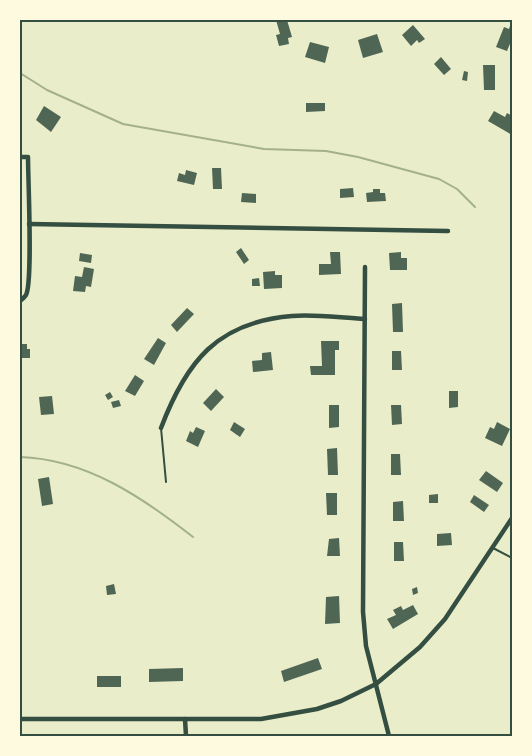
<svg xmlns="http://www.w3.org/2000/svg" width="532" height="756" viewBox="0 0 532 756" font-family="'Sofia Sans Condensed',sans-serif">
	<rect width="100%" height="100%" fill="#e9edc9"/>
	<g fill="none" stroke-linecap="round" stroke-linejoin="round">
		<g stroke="#a3b18a" stroke-width="2">
			<path d="M20,73L47,90L123,124L264,149L326,151L358,157L439,179L457,189L475,207"/>
			<path d="M20,457C86,459 142,497 193,537"/>
		</g>
	</g>
	<g fill="#4f6655">
		<path d="M276,20H287L292,37L288,38L289,44L279,46L276,35L280,34Z"/>
		<path d="M413,25L425,39L419,43L417,40L411,46L402,35Z"/>
		<path d="M510,26L512,39L507,51L496,47L504,27L509,29Z"/>
		<path d="M377,34L383,52L363,58L358,40Z"/>
		<path d="M310,42L329,47L325,63L305,57Z"/>
		<path d="M441,57L451,69L444,75L434,64Z"/>
		<path d="M483,65H495V90H484Z"/>
		<path d="M464,71L468,72L467,81L462,80Z"/>
		<path d="M306,103H325V111L306,112Z"/>
		<path d="M44,106L61,117L51,132L36,120Z"/>
		<path d="M494,111L505,117L507,113L512,116V135L488,121Z"/>
		<path d="M212,168H221L222,189H213Z"/>
		<path d="M186,170L197,173L194,185L177,181L179,173L185,175Z"/>
		<path d="M353,188L354,197L340,198V189Z"/>
		<path d="M373,189H380V193H385L386,201L367,202L366,193L373,192Z"/>
		<path d="M242,193L256,194V203L241,202Z"/>
		<path d="M241,248L249,260L244,264L236,252Z"/>
		<path d="M330,252H340L341,274L319,275V264H331Z"/>
		<path d="M401,252V258H407V270H390L389,253Z"/>
		<path d="M80,253L92,255L91,263L79,261Z"/>
		<path d="M84,267L94,269L91,287L86,286L85,292L73,291L75,276L82,277Z"/>
		<path d="M275,271V275H282V288L264,289L263,272Z"/>
		<path d="M259,278L260,286H252V279Z"/>
		<path d="M402,303L403,332H393L392,304Z"/>
		<path d="M187,308L194,314L177,332L171,325Z"/>
		<path d="M158,338L166,343L154,365L144,359Z"/>
		<path d="M321,341H339V350H335V375H311L310,366H322Z"/>
		<path d="M20,344H27V349H30V358H20Z"/>
		<path d="M392,351H401L402,370H392Z"/>
		<path d="M271,352L273,370L253,372L252,361L262,360V353Z"/>
		<path d="M135,375L144,381L135,396L125,391Z"/>
		<path d="M216,389L224,397L211,411L203,403Z"/>
		<path d="M449,391H458V407L449,408Z"/>
		<path d="M110,392L113,397L108,400L105,395Z"/>
		<path d="M52,396L54,414L41,415L39,397Z"/>
		<path d="M119,400L121,406L113,408L111,402Z"/>
		<path d="M329,405H339V427L329,428Z"/>
		<path d="M391,405H401L402,424L392,425Z"/>
		<path d="M234,422L245,429L240,437L230,430Z"/>
		<path d="M497,422L510,429L502,446L485,438L490,427L494,429Z"/>
		<path d="M196,427L205,431L198,447L186,441L190,431L193,433Z"/>
		<path d="M337,448L338,475H328L327,449Z"/>
		<path d="M391,454H400L401,475H391Z"/>
		<path d="M486,471L503,483L497,492L479,480Z"/>
		<path d="M49,477L53,504L42,506L38,479Z"/>
		<path d="M326,493H337V515H327Z"/>
		<path d="M438,494V503H429V495Z"/>
		<path d="M474,495L489,505L484,512L470,502Z"/>
		<path d="M403,501L404,521H393V502Z"/>
		<path d="M451,533L452,545L437,546V534Z"/>
		<path d="M339,538L340,556H327L329,539Z"/>
		<path d="M394,542H403L404,561H394Z"/>
		<path d="M114,584L116,594L107,595L106,586Z"/>
		<path d="M417,587L418,593L413,595L412,589Z"/>
		<path d="M339,596L340,623L325,624L326,597Z"/>
		<path d="M413,605L418,614L393,629L387,619L396,615L393,610L401,606L403,610Z"/>
		<path d="M318,658L322,669L284,682L281,671Z"/>
		<path d="M183,668V681L149,682V669Z"/>
		<rect x="97" y="676" width="24" height="11"/>
	</g>
	<g fill="none" stroke-linecap="round" stroke-linejoin="round">
		<g stroke="#344e41" stroke-width="2">
			<path d="M161,428L166,482"/>
			<path d="M493,548L512,558"/>
		</g>
		<g stroke="#344e41" stroke-width="4.5">
			<path d="M20,157H28C28,179 33,282 26,295C24,298 22,299 20,301"/>
			<path d="M29,224L448,231"/>
			<path d="M365,267L363,612L366,646L389,736"/>
			<path d="M161,428C186,362 217,322 292,316C316,314 341,318 365,319"/>
			<path d="M20,719H261L317,709L341,701L376,684L420,647L445,619L512,518"/>
			<path d="M185,719L186,736"/>
		</g>
	</g>
	<rect width="532" height="756" fill="none" stroke="#fefae0" stroke-width="42"/>
	<rect x="21" y="21" width="490" height="714" fill="none" stroke="#344e41" stroke-width="2"/>
</svg>
